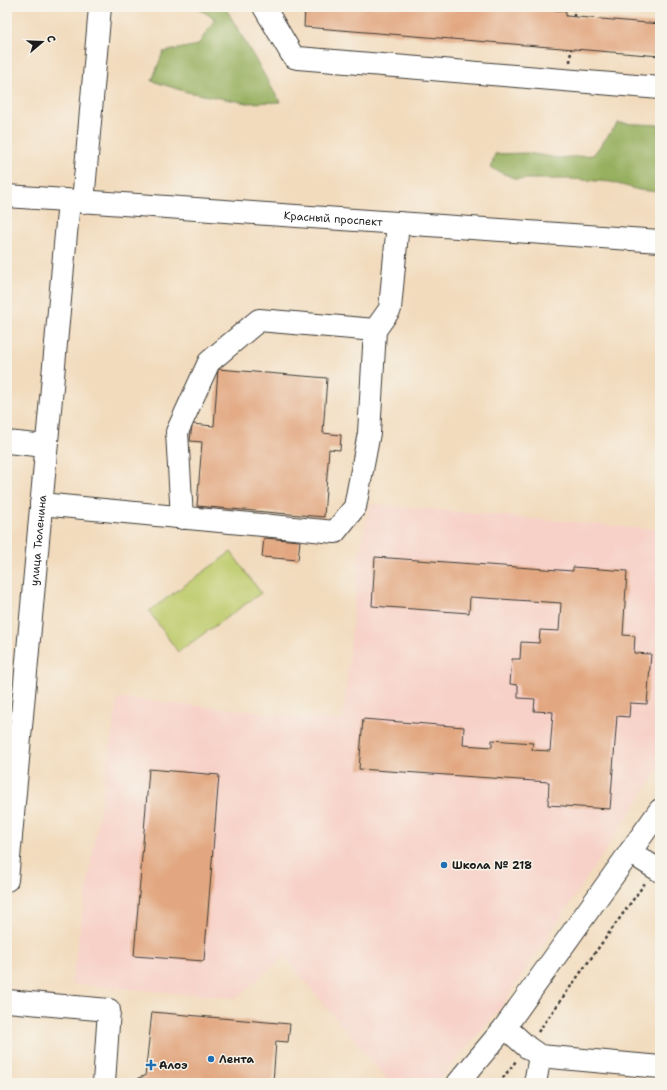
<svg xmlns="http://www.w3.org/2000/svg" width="667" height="1090" viewBox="0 0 667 1090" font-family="'Shantell Sans',sans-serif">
	<rect width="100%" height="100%" fill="#f7f3e8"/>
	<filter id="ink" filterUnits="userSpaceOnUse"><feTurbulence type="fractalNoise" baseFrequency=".025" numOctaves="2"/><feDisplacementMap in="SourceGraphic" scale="8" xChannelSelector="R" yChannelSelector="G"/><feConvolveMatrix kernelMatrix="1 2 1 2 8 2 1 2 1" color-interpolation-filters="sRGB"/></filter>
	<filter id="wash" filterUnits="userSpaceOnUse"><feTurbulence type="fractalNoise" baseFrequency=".012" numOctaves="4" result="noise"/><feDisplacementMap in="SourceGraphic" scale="16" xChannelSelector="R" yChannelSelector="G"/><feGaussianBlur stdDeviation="0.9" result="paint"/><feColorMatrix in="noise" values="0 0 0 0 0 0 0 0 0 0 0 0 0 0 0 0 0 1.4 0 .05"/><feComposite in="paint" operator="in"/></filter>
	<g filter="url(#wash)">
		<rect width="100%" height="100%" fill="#f2dbbd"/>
		<path fill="#f7d1c8" d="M370,504L660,530V768L499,1010L436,1083H390L284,956L237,998L71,984L118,698L343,720L359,555Z"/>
		<path fill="#bfcc6e" stroke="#6e7445" d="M231,552L261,593L178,652L149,611Z"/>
		<g fill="#97b061" stroke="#5a663e">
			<path d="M196,7H225L280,102L247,103L187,92L152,81L163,52L198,45L215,19Z"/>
			<path d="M618,123L660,125V192L639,190L611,182L571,179H516L491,168L495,154L527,153L559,158L593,155Z"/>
		</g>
		<g id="blocks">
			<g fill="#e2a781">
				<path d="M305,7H520L566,11V16L660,24V56L304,27Z"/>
				<path d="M218,369L327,378L323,433L341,435L340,450L329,449L324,517L197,506L202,442L190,441L192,424L214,426Z"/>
				<path d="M264,538L300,541L298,560L262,557Z"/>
				<path d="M375,557L573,571V567L627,571L623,635L635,636L634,653L651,654L647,704L630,703L629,717L617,716L610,809L548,805L549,782L359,769L363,719L464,727L463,745L492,747V740L533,743L532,750L550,751L553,712L534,711L535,699L518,698V685L510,684L512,659H520L521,642L539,643L540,630L559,631L561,603L470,597L469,613L372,606Z"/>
				<path d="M149,769L219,775L204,961L134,956Z"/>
				<path d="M152,1012L290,1024L288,1042L276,1041L273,1083H137L138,1078L145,1076Z"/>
			</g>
		</g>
	</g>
	<g filter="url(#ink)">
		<use href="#blocks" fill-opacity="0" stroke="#3c3934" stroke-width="1"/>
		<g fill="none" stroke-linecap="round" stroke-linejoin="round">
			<g stroke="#3c3934" stroke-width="24">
				<g id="minor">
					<path d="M264,7L291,53L294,57L298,58L660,88"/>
					<path id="s1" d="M7,196L660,241"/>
					<path d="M83,202L100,7"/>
					<path d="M375,330L390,309L398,223"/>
					<path d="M7,442L46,446"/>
					<path d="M41,504L335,532L355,507L369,433L375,330L259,320L209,362L177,432L182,518"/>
					<path d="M630,852L660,871"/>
					<path id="s2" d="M7,880L69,201"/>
					<path d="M7,1001L109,1010L104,1083"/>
					<path d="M505,1027L527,1047L540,1056L660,1067"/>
					<path d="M458,1083L505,1027L660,810"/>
					<path d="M535,1083L540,1056"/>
				</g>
			</g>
			<g stroke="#3c3934" stroke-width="2.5" stroke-dasharray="3 3" stroke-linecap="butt">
				<path d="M574,17V7"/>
				<path d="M570,62L571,49"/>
				<path d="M538,1032L645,883"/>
				<path d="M499,1083L516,1061"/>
			</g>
			<use href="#minor" stroke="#fff" stroke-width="22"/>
		</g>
	</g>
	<g fill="#1f6fb2" stroke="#f7f3e8" stroke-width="1.5">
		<circle cx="444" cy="865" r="4"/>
		<circle cx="211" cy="1059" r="4"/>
		<path d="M149 1059h4v4h4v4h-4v4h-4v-4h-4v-4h4z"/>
	</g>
	<g text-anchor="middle" stroke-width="3" stroke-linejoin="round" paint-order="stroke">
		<g font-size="11" fill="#1c1c1c" stroke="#f7f3e8">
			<text dy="4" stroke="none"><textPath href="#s1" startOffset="327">Красный проспект</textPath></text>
			<text dy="4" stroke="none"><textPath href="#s2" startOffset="341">улица Тюленина</textPath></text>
		</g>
		<g font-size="11" font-weight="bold" fill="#1c1c1c" stroke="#f7f3e8" text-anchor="start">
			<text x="452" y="869">Школа № 218</text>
			<text x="219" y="1063">Лента</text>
			<text x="159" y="1069">Алоэ</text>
		</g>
	</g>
	<rect width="667" height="1090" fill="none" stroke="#f7f3e8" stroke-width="24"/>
	<g transform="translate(42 42) rotate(71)" stroke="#f7f3e8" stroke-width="3" paint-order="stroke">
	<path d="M0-3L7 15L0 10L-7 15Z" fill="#1c1c1c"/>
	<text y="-6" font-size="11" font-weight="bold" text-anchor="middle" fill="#1c1c1c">С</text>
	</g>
</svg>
